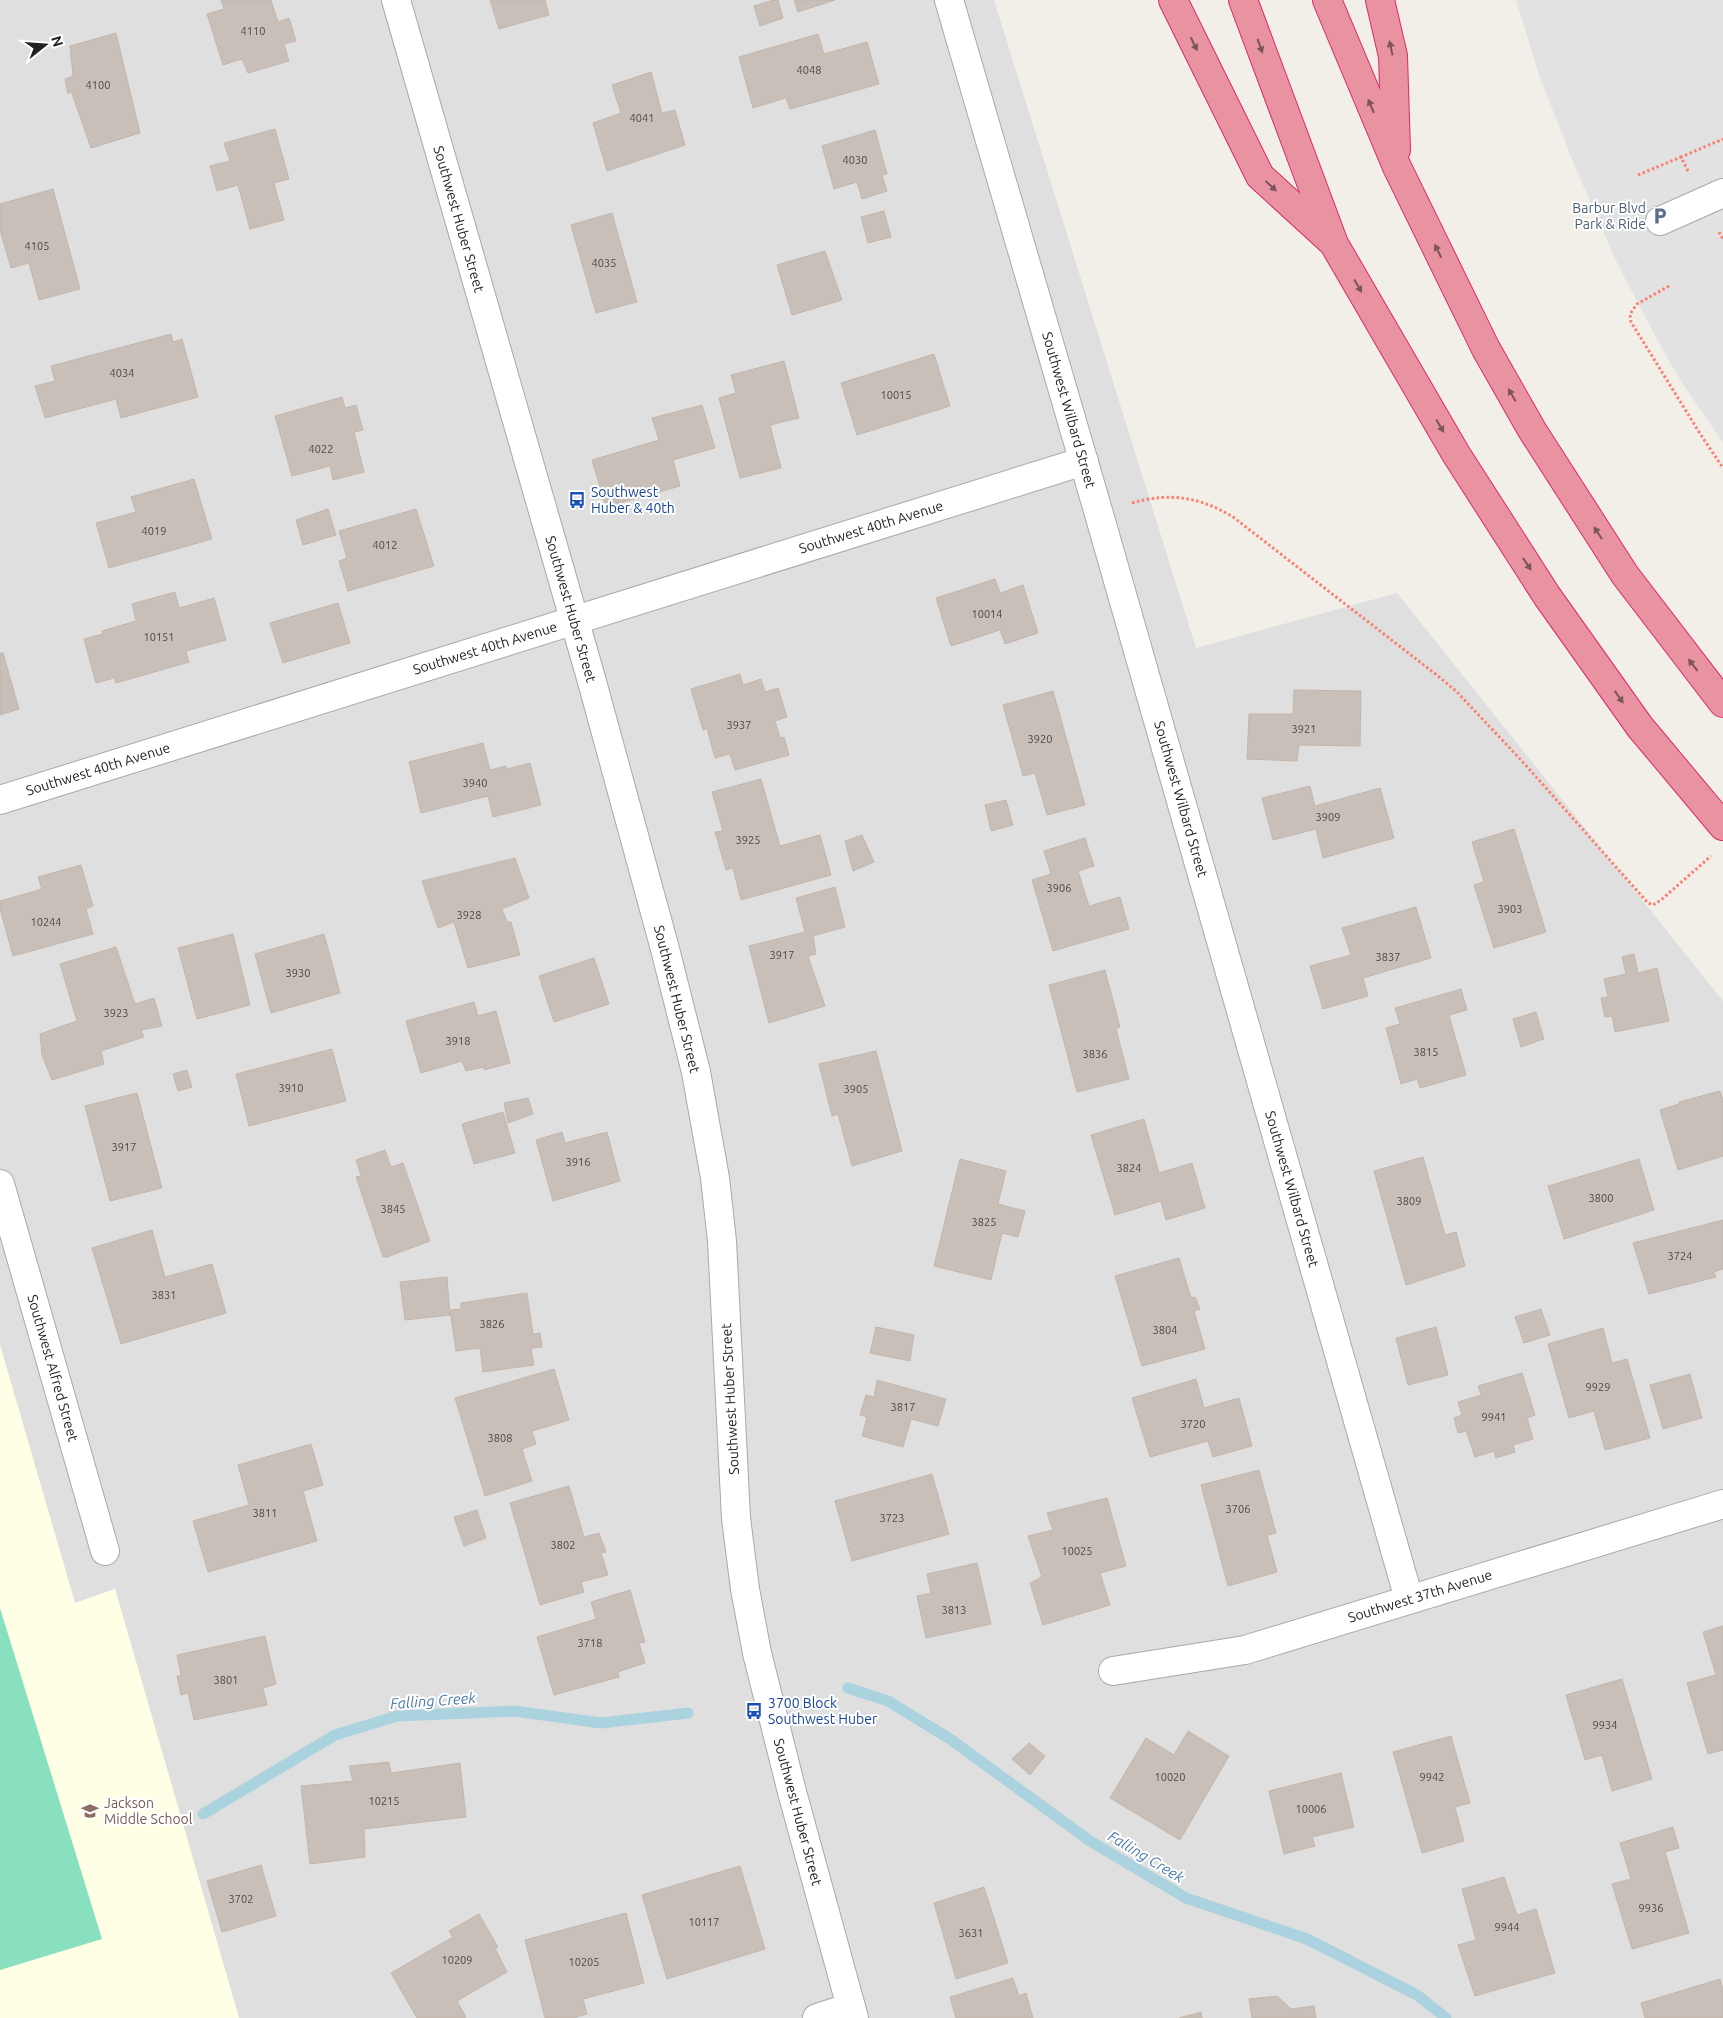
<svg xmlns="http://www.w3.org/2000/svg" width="1723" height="2018" viewBox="0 0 1723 2018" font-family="Ubuntu,sans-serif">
	<rect width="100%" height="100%" fill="#f2efe9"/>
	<path fill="#e0dfdf" d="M0,0H994L1196,648L1397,593L1723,1001V2018H239L115,1589L75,1603L0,1345Z"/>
	<path fill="#ffffe5" d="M0,1345L75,1603L115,1589L239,2018H0Z"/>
	<path fill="#88e0be" d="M0,1608L102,1939L0,1970Z"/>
	<path fill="#e2e2e2" d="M1516,0H1723V443L1681,381L1660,345L1618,265L1575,167L1539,75Z"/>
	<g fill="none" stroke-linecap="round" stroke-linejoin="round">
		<g stroke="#aad3df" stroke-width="11">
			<path d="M848,1688L888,1701L950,1739L1090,1841L1186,1898L1307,1939L1417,1995L1446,2018"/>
			<path d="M203,1814L335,1735L397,1716L514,1711L601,1723L688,1713"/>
		</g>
	</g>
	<g fill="#c7bfb8" stroke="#c4b6ab">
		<path d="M221,0H271L278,22L289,18L296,41L284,44L289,61L248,73L242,59L223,65L207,14L224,9Z"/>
		<path d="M490,0H545L549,15L499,29Z"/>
		<path d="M774,0H778L783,18L760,26L754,6Z"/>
		<path d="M794,0H835L798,12Z"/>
		<path d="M116,33L140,133L91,148L71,91L68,94L65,79L73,76L70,46Z"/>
		<path d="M818,34L824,54L867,42L879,84L790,109L786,98L753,108L739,57Z"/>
		<path d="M651,72L662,113L675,110L685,145L607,171L593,123L621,113L612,85Z"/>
		<path d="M275,129L289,179L274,183L284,220L250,229L238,185L217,191L210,166L230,161L224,143Z"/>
		<path d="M875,130L887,174L882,175L887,191L862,199L857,182L834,189L822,146Z"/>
		<path d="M53,189L80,289L39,300L29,263L11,268L0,230V204Z"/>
		<path d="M884,211L891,237L868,243L861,217Z"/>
		<path d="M612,213L637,302L596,313L571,225Z"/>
		<path d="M825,251L842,300L792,315L777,265Z"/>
		<path d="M171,334L173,342L182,339L198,397L121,418L116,399L45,418L35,386L55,381L51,366Z"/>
		<path d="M934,354L950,406L857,435L841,383Z"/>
		<path d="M784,361L799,418L770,425L781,468L740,478L719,398L736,393L731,375Z"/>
		<path d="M342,397L345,408L356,405L363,430L354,432L364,472L333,480L330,466L292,476L275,416Z"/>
		<path d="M702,405L715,448L673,460L680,486L606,507L592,460L659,440L652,418Z"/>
		<path d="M194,479L212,539L109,568L96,523L136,512L131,497Z"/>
		<path d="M328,509L336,535L303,545L296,520Z"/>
		<path d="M416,509L434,566L348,591L339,561L347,558L339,531Z"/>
		<path d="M995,579L1000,593L1023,585L1038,633L1005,644L1000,630L951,646L936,598Z"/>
		<path d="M175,592L179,608L214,598L226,640L186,651L189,662L116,683L114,678L96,683L84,639L103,634L102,631L136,621L132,604Z"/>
		<path d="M338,603L350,643L283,663L270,623Z"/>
		<path d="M0,653H3L19,709L0,715Z"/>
		<path d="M740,674L743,685L761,679L765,692L778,688L787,717L775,721L780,738L784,737L789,755L735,770L730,754L715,758L707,728L703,730L691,689Z"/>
		<path d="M1294,690L1361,691L1360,746L1299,745L1297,761L1247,759L1249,714H1293Z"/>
		<path d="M1053,691L1085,805L1047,815L1035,773L1023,776L1003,705Z"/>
		<path d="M483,743L490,770L506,766L507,769L530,763L541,805L493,817L488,796L421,813L409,762Z"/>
		<path d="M761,779L780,846L820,835L831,875L741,900L733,868L726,870L715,832L723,831L712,792Z"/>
		<path d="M1310,786L1315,806L1380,788L1394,838L1323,858L1316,829L1273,840L1262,798Z"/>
		<path d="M1006,800L1013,825L991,831L985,805Z"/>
		<path d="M1514,829L1546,932L1494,948L1474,885L1484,882L1472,842Z"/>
		<path d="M862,835L874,862L853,871L845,841Z"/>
		<path d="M1085,838L1094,866L1078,871L1089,906L1120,897L1129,929L1053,951L1032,880L1051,874L1044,851Z"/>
		<path d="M515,858L529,898L502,909L507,922H511L520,955L468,968L454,922L438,928L422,881Z"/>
		<path d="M81,865L93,906L86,909L93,934L13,956L0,909V901L42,889L38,877Z"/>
		<path d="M835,887L845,927L813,936L816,954L808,956L825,1006L769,1023L749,946L805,932L796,898Z"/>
		<path d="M1416,907L1431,958L1363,978L1368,996L1323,1009L1310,966L1351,955L1342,928Z"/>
		<path d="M233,934L250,1005L197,1019L178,948Z"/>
		<path d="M324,934L340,993L271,1013L255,954Z"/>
		<path d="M116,947L135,1004L154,998L162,1026L141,1030L144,1037L101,1051L104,1064L52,1080L42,1055L40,1034L77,1021L60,964Z"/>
		<path d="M1634,954L1638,973L1657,968L1669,1021L1615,1032L1612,1016L1605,1017L1601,998L1608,997L1604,979L1626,974L1622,957Z"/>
		<path d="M594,958L609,1004L554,1022L539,976Z"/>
		<path d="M1105,970L1120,1027L1116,1029L1129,1079L1077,1092L1049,985Z"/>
		<path d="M1461,989L1467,1010L1449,1015L1466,1075L1420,1088L1417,1079L1401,1084L1386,1028L1400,1024L1395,1008Z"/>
		<path d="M474,1002L478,1016L496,1011L510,1063L484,1070V1067L466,1071L462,1061L421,1073L406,1021Z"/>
		<path d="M1536,1012L1544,1039L1521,1047L1513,1019Z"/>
		<path d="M332,1049L346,1101L249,1126L236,1074Z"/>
		<path d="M876,1051L902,1151L852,1166L838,1114L832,1116L819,1064Z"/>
		<path d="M187,1070L192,1087L178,1091L173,1074Z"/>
		<path d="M1720,1091L1723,1100V1156L1678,1170L1660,1110L1679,1104V1102Z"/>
		<path d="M137,1093L162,1188L110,1201L85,1106Z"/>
		<path d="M528,1098L533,1114L508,1123L504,1103Z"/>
		<path d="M503,1112L515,1153L474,1164L462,1124Z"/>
		<path d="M1144,1119L1159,1173L1192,1163L1205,1208L1166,1220L1161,1201L1115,1215L1091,1135Z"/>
		<path d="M562,1132L565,1143L607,1132L620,1181L553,1201L536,1140Z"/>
		<path d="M385,1150L391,1167L403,1163L430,1241L387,1257H383L356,1177L361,1176L356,1160Z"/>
		<path d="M1423,1157L1445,1235L1456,1232L1465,1266L1406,1285L1374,1171Z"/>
		<path d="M960,1159L1006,1171L998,1204L1025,1211L1018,1237L1002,1233L991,1280L934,1266Z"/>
		<path d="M1639,1159L1654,1210L1564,1239L1548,1186Z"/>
		<path d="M1723,1220V1269L1714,1272L1716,1277L1649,1294L1633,1243Z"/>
		<path d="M152,1230L165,1277L212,1264L226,1313L121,1344L92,1248Z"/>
		<path d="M1179,1258L1191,1298L1195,1297L1200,1309L1194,1311L1205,1349L1142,1366L1115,1276Z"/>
		<path d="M447,1277L450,1315L405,1320L400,1282Z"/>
		<path d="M527,1293L533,1334L540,1333L542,1347L531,1348L534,1365L483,1372L480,1348L456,1351L450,1310L461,1309V1303Z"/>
		<path d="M1541,1309L1550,1335L1524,1343L1515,1317Z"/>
		<path d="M876,1327L914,1335L910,1361L870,1353Z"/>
		<path d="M1436,1327L1448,1375L1408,1385L1396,1338Z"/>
		<path d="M1603,1328L1612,1363L1627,1359L1650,1438L1605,1450L1594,1411L1569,1418L1548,1344Z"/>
		<path d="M554,1369L569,1420L532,1431L536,1444L522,1449L532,1481L485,1496L455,1398Z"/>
		<path d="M1522,1373L1535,1415L1527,1418L1533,1439L1513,1445L1515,1452L1496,1458L1494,1451L1475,1457L1466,1431L1458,1433L1454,1418L1462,1415L1458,1402L1481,1395L1478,1386Z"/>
		<path d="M1690,1374L1702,1418L1663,1429L1650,1385Z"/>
		<path d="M1196,1379L1204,1408L1239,1398L1252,1446L1213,1457L1208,1441L1150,1457L1132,1398Z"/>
		<path d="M877,1380L946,1399L938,1426L911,1419L903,1447L862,1436L867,1417L860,1415L866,1395L874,1397Z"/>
		<path d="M311,1444L323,1485L303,1491L317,1541L208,1572L193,1521L249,1505L238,1465Z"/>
		<path d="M1259,1470L1276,1533L1267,1535L1277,1572L1228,1586L1201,1485Z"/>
		<path d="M932,1474L949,1534L852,1561L835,1501Z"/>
		<path d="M569,1486L584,1537L599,1533L606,1552L601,1553L608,1575L581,1582L584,1592L540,1605L510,1503Z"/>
		<path d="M1107,1498L1126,1566L1100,1573L1110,1605L1043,1625L1030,1583L1042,1577L1028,1536L1053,1530L1047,1513Z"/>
		<path d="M477,1510L486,1538L464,1546L454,1517Z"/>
		<path d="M977,1563L991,1624L926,1638L917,1596L931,1593L927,1574Z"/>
		<path d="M630,1590L645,1642L639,1643L645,1663L618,1672L619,1677L554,1695L537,1637L596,1619L591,1602Z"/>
		<path d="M1723,1626V1750L1708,1754L1687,1683L1716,1675L1703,1632Z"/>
		<path d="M265,1636L276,1684L263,1688L267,1705L194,1720L188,1693L181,1695L177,1676L181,1675L177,1655Z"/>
		<path d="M1622,1679L1652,1779L1612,1791L1602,1755L1585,1760L1566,1695Z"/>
		<path d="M1188,1731L1229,1756L1180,1840L1110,1798L1146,1738L1174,1755Z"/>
		<path d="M1451,1736L1470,1803L1455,1807L1464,1841L1422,1853L1393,1752Z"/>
		<path d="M1029,1743L1045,1756L1030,1775L1012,1759Z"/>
		<path d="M389,1762L391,1773L460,1763L466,1817L364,1829L365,1857L310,1864L301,1786L353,1781L349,1766Z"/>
		<path d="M1341,1773L1354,1827L1312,1837L1315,1846L1284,1854L1269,1791Z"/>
		<path d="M1673,1827L1679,1848L1665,1852L1689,1933L1632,1949L1612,1884L1631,1879L1620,1843Z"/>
		<path d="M261,1865L276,1916L222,1932L207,1881Z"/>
		<path d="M740,1866L765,1949L667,1979L642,1895Z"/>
		<path d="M1504,1877L1517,1915L1536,1909L1555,1973L1475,1996L1458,1945L1476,1940L1462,1889Z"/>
		<path d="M984,1887L1008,1963L956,1979L934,1903Z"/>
		<path d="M626,1913L644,1983L583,1999L587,2014L573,2018H545L525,1940Z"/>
		<path d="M479,1914L498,1947L495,1948L507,1972L457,2001L466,2017L463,2018H417L391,1973L453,1937L449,1931Z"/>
		<path d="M1013,1978L1019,1996L1026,1993L1033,2018H956L950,1997Z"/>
		<path d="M1720,1979L1723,1990V2018H1645L1641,2003Z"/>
		<path d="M1277,1996L1291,2009L1314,2006L1316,2018H1252L1249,1999Z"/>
		<path d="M1201,2012L1202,2018H1179Z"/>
	</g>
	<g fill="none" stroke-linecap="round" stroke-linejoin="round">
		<g stroke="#a9a9a9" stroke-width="30">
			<g id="minor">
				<path d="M396,0L591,678L665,949L696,1072L715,1178L722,1241L736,1518L745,1589L757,1653L792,1792L854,2018"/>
				<path d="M949,0L1099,514L1409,1599"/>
				<path d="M1660,221L1723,193"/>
				<path d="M0,800L1084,461"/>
				<path d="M0,1184L105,1551"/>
				<path d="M1113,1671L1245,1650L1723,1504"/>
				<path d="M817,2018L851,2007"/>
			</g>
		</g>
		<g stroke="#dc2a67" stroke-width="30">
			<g id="highway">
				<path d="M1173,0L1260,176L1330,240"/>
				<path d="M1243,0L1334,244L1456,454L1547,596L1640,727L1723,826"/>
				<path d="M1327,0L1397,167L1486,349L1532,430L1625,575L1723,703"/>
				<path d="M1380,0L1393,56L1396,150"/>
			</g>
		</g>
		<g stroke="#fa8072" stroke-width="3" stroke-dasharray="2.5 2.5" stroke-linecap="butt">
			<path d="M1688,171L1681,157L1723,139"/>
			<path d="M1638,175L1681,157"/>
			<path d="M1719,232L1723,239"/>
			<path d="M1669,286L1637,304L1630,314L1631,322L1699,432L1723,468"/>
			<path d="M1132,503C1170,492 1200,497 1233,517L1438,676L1457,692L1522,761L1648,903L1653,905L1661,900L1711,856"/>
		</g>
		<use href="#minor" stroke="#fff" stroke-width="28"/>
		<use href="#highway" stroke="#e892a2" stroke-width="28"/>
	</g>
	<defs><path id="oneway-solid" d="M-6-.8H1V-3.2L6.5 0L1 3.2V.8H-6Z" transform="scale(1.25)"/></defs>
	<g fill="#7b545c">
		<use href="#oneway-solid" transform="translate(1194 44) rotate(64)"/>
		<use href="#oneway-solid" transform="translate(1260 46) rotate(70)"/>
		<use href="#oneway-solid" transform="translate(1391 48) rotate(-102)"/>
		<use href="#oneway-solid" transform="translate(1371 106) rotate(-113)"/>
		<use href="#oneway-solid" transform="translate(1271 186) rotate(43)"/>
		<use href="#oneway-solid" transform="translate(1438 251) rotate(-116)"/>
		<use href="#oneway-solid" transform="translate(1358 286) rotate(60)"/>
		<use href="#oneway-solid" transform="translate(1512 395) rotate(-120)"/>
		<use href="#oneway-solid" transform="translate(1440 426) rotate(60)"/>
		<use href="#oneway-solid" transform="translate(1598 533) rotate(-123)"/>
		<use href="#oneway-solid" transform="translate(1527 564) rotate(57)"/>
		<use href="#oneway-solid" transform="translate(1693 665) rotate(-128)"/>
		<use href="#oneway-solid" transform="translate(1619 697) rotate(55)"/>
	</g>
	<defs>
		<g id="parking-bare" transform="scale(1.35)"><path d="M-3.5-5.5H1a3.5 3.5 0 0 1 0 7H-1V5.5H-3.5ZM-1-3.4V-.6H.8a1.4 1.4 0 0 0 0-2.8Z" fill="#5c6f8a" stroke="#fff" stroke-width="2.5" paint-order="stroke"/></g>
		<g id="bus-bare" transform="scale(1.35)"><path d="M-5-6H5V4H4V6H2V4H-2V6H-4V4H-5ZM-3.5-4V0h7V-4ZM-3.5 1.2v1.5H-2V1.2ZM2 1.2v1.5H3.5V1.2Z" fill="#1a4fb4" stroke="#fff" stroke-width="2.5" paint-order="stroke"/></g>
		<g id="school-bare" transform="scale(1.35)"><path d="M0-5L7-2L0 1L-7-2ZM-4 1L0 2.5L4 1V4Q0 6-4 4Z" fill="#8d6e63" stroke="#fff" stroke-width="2.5" paint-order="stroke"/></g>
	</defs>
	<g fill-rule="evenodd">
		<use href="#parking-bare" x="1660" y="216"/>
		<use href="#bus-bare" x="577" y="500"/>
		<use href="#bus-bare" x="754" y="1711"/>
		<use href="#school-bare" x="90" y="1811"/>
	</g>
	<g text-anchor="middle" stroke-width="4" stroke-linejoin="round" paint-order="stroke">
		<g font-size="11" fill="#4b4948">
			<text x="253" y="35">4110</text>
			<text x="809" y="74">4048</text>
			<text x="98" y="89">4100</text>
			<text x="642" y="122">4041</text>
			<text x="855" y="164">4030</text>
			<text x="37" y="250">4105</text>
			<text x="604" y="267">4035</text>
			<text x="122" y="377">4034</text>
			<text x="896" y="399">10015</text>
			<text x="321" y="453">4022</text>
			<text x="154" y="535">4019</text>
			<text x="385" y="549">4012</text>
			<text x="987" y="618">10014</text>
			<text x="159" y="641">10151</text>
			<text x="739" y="729">3937</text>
			<text x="1304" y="733">3921</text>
			<text x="1040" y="743">3920</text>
			<text x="475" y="787">3940</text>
			<text x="1328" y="821">3909</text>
			<text x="748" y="844">3925</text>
			<text x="1059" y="892">3906</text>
			<text x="1510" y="913">3903</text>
			<text x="469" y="919">3928</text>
			<text x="46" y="926">10244</text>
			<text x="782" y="959">3917</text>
			<text x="1388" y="961">3837</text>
			<text x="298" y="977">3930</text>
			<text x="116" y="1017">3923</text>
			<text x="458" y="1045">3918</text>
			<text x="1426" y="1056">3815</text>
			<text x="1095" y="1058">3836</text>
			<text x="291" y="1092">3910</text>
			<text x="856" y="1093">3905</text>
			<text x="124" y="1151">3917</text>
			<text x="578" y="1166">3916</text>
			<text x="1129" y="1172">3824</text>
			<text x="1601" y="1202">3800</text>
			<text x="1409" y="1205">3809</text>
			<text x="393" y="1213">3845</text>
			<text x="984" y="1226">3825</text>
			<text x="1680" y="1260">3724</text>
			<text x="164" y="1299">3831</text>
			<text x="492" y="1328">3826</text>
			<text x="1165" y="1334">3804</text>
			<text x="1598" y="1391">9929</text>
			<text x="903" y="1411">3817</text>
			<text x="1494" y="1421">9941</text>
			<text x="1193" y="1428">3720</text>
			<text x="500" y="1442">3808</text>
			<text x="1238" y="1513">3706</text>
			<text x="265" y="1517">3811</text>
			<text x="892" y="1522">3723</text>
			<text x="563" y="1549">3802</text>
			<text x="1077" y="1555">10025</text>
			<text x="954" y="1614">3813</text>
			<text x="590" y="1647">3718</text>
			<text x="226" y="1684">3801</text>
			<text x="1605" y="1729">9934</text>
			<text x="1170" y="1781">10020</text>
			<text x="1432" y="1781">9942</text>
			<text x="384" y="1805">10215</text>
			<text x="1311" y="1813">10006</text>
			<text x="241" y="1903">3702</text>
			<text x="1651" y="1912">9936</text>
			<text x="704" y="1926">10117</text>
			<text x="1507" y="1931">9944</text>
			<text x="971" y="1937">3631</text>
			<text x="457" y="1964">10209</text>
			<text x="584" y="1966">10205</text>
		</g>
		<g font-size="14" fill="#4e5e75" stroke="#fff" text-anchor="end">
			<text x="1646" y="213">Barbur Blvd<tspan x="1646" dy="16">Park &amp; Ride</tspan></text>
		</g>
		<g font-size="14" fill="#222" stroke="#fff">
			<text transform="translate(459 219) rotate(74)" y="5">Southwest Huber Street</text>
			<text transform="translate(1069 410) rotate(74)" y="5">Southwest Wilbard Street</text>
			<text transform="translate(871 527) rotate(-17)" y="5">Southwest 40th Avenue</text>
			<text transform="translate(571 609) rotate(74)" y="5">Southwest Huber Street</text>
			<text transform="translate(485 648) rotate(-17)" y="5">Southwest 40th Avenue</text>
			<text transform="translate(98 769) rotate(-17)" y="5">Southwest 40th Avenue</text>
			<text transform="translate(1181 799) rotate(74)" y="5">Southwest Wilbard Street</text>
			<text transform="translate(677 999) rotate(76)" y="5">Southwest Huber Street</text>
			<text transform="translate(1292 1189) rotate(74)" y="5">Southwest Wilbard Street</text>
			<text transform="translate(53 1368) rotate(74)" y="5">Southwest Alfred Street</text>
			<text transform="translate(730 1399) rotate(-93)" y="5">Southwest Huber Street</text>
			<text transform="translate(1420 1596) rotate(-17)" y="5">Southwest 37th Avenue</text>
			<text transform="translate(798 1812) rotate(75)" y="5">Southwest Huber Street</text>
		</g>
		<g font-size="14" fill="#164399" stroke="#fff" text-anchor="start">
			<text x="591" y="497">Southwest<tspan x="591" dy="16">Huber &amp; 40th</tspan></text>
			<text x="768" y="1708">3700 Block<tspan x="768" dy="16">Southwest Huber</tspan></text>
		</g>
		<g font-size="14" fill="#785e54" stroke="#fff" text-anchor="start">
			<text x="104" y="1808">Jackson<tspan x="104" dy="16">Middle School</tspan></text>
		</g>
		<g font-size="15" font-style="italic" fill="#4a7aab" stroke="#fff">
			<text transform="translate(433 1701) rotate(-4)" y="5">Falling Creek</text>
			<text transform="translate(1146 1857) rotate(31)" y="5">Falling Creek</text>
		</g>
	</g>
	<g transform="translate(45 45) rotate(73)" stroke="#ffffff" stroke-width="4" paint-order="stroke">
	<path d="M0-4L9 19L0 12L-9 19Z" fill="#222222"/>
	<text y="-8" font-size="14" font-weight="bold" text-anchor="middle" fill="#222222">N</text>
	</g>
</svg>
